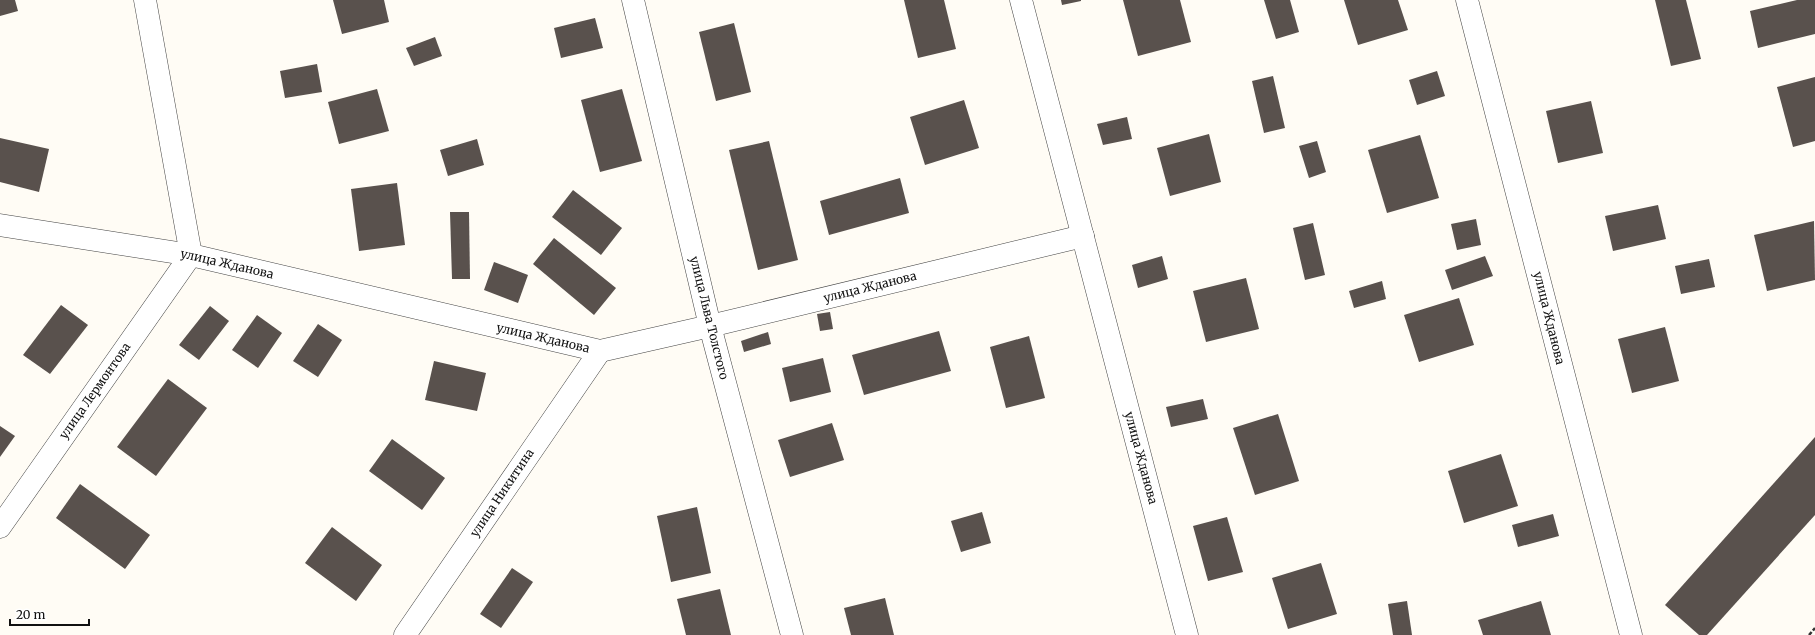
<svg xmlns="http://www.w3.org/2000/svg" width="1815" height="635" viewBox="0 0 1815 635" font-family="Merriweather,serif">
	<rect width="100%" height="100%" fill="#fffcf5"/>
	<g fill="#59514d">
		<path d="M0,0H15L18,11L0,16Z"/>
		<path d="M333,0H384L389,22L342,34Z"/>
		<path d="M904,0H944L956,49L918,58Z"/>
		<path d="M1061,0H1081V1L1062,5Z"/>
		<path d="M1123,0H1180L1191,42L1138,56Z"/>
		<path d="M1264,0H1290L1299,32L1276,39Z"/>
		<path d="M1344,0H1398L1408,30L1358,45Z"/>
		<path d="M1655,0H1686L1701,59L1671,66Z"/>
		<path d="M1797,0H1815V34L1758,48L1750,11Z"/>
		<path d="M595,18L603,48L561,58L554,28Z"/>
		<path d="M734,23L751,92L716,101L699,32Z"/>
		<path d="M435,37L442,56L414,66L406,48Z"/>
		<path d="M317,64L322,92L285,98L280,71Z"/>
		<path d="M1437,71L1445,96L1417,105L1409,80Z"/>
		<path d="M1273,76L1285,128L1264,133L1252,81Z"/>
		<path d="M1815,77V141L1793,147L1777,87Z"/>
		<path d="M377,89L389,131L339,144L328,102Z"/>
		<path d="M622,89L642,161L600,172L581,100Z"/>
		<path d="M964,100L979,148L925,165L910,117Z"/>
		<path d="M1591,101L1603,153L1558,163L1546,111Z"/>
		<path d="M1127,117L1132,139L1103,145L1097,124Z"/>
		<path d="M1209,134L1221,182L1170,196L1157,148Z"/>
		<path d="M1420,135L1439,198L1387,213L1368,150Z"/>
		<path d="M0,138L49,149L39,192L0,182Z"/>
		<path d="M477,139L484,165L448,176L440,150Z"/>
		<path d="M769,141L798,260L758,270L729,150Z"/>
		<path d="M1317,141L1326,172L1309,178L1299,146Z"/>
		<path d="M900,178L909,213L829,235L820,201Z"/>
		<path d="M397,183L405,245L359,251L351,189Z"/>
		<path d="M573,190L622,228L601,255L552,217Z"/>
		<path d="M1658,205L1666,239L1613,251L1605,216Z"/>
		<path d="M450,212H469L470,279H452Z"/>
		<path d="M1476,219L1481,245L1457,250L1451,224Z"/>
		<path d="M1814,221L1815,280L1767,291L1754,235Z"/>
		<path d="M1313,223L1325,275L1305,280L1293,228Z"/>
		<path d="M554,238L616,288L594,315L533,264Z"/>
		<path d="M1162,256L1168,279L1138,288L1132,265Z"/>
		<path d="M1485,256L1493,276L1452,290L1445,270Z"/>
		<path d="M1709,259L1715,287L1681,294L1675,266Z"/>
		<path d="M494,262L528,275L518,303L484,290Z"/>
		<path d="M1246,278L1259,329L1206,342L1193,291Z"/>
		<path d="M1382,281L1386,299L1354,308L1349,291Z"/>
		<path d="M1459,298L1474,345L1419,362L1404,315Z"/>
		<path d="M61,305L88,325L50,374L23,355Z"/>
		<path d="M210,306L229,321L199,360L179,345Z"/>
		<path d="M830,312L833,329L820,331L817,314Z"/>
		<path d="M257,315L282,333L258,368L232,350Z"/>
		<path d="M318,324L342,340L318,377L293,361Z"/>
		<path d="M1665,327L1679,381L1632,393L1618,339Z"/>
		<path d="M939,331L951,371L864,395L852,355Z"/>
		<path d="M768,332L771,344L744,352L741,341Z"/>
		<path d="M1029,336L1045,398L1006,408L990,347Z"/>
		<path d="M823,358L831,392L790,402L782,368Z"/>
		<path d="M434,361L486,373L477,411L425,400Z"/>
		<path d="M168,379L207,408L156,476L117,447Z"/>
		<path d="M1203,399L1208,419L1171,427L1166,407Z"/>
		<path d="M1278,414L1299,481L1255,495L1233,428Z"/>
		<path d="M832,423L844,460L790,477L778,440Z"/>
		<path d="M0,426L15,436L0,457Z"/>
		<path d="M1815,437V515L1707,635H1699L1665,605Z"/>
		<path d="M392,439L445,478L422,510L369,471Z"/>
		<path d="M1501,454L1518,506L1464,523L1448,471Z"/>
		<path d="M80,484L150,535L125,569L56,518Z"/>
		<path d="M697,507L711,573L671,582L657,516Z"/>
		<path d="M982,512L991,543L961,552L951,521Z"/>
		<path d="M1553,514L1559,536L1518,547L1512,525Z"/>
		<path d="M1227,517L1243,572L1208,581L1193,526Z"/>
		<path d="M332,527L382,565L356,601L305,563Z"/>
		<path d="M1321,563L1337,614L1288,629L1272,578Z"/>
		<path d="M512,568L533,582L501,628L480,614Z"/>
		<path d="M720,589L731,635H686L677,599Z"/>
		<path d="M885,598L894,635H851L844,608Z"/>
		<path d="M1407,601L1412,635H1393L1388,604Z"/>
		<path d="M1541,601L1551,635H1483L1478,620Z"/>
	</g>
	<g fill="none" stroke-linecap="round" stroke-linejoin="round">
		<g stroke="#444" stroke-width="23">
			<g id="street">
				<path d="M633,0L710,326L792,635"/>
				<path d="M1021,0L1187,635"/>
				<path d="M1467,0L1631,635"/>
				<path d="M0,225L191,255L600,351L710,326L1083,236"/>
				<path d="M0,527L191,255L145,0"/>
				<path d="M405,635L600,351"/>
			</g>
		</g>
		<path stroke="#333" stroke-width="2.5" stroke-dasharray="4 2" stroke-linecap="butt" d="M1809,635L1815,628"/>
		<use href="#street" stroke="#fff" stroke-width="22"/>
	</g>
	<g text-anchor="middle" stroke-width="4" stroke-linejoin="round" paint-order="stroke">
		<g font-size="12" fill="#111" stroke="#fff">
			<text transform="translate(227 264) rotate(13)" y="4">улица Жданова</text>
			<text transform="translate(870 287) rotate(-14)" y="4">улица Жданова</text>
			<text transform="translate(709 318) rotate(76)" y="4">улица Льва Толстого</text>
			<text transform="translate(1549 318) rotate(76)" y="4">улица Жданова</text>
			<text transform="translate(543 338) rotate(13)" y="4">улица Жданова</text>
			<text transform="translate(95 391) rotate(-55)" y="4">улица Лермонтова</text>
			<text transform="translate(1141 458) rotate(75)" y="4">улица Жданова</text>
			<text transform="translate(502 493) rotate(-56)" y="4">улица Никитина</text>
		</g>
	</g>
	<path d="M10 619v6h79v-6" fill="none" stroke="#111111" stroke-width="2"/>
	<text x="16" y="619" font-size="12" fill="#111111" stroke="#ffffff" stroke-width="3" paint-order="stroke">20 m</text>
</svg>
